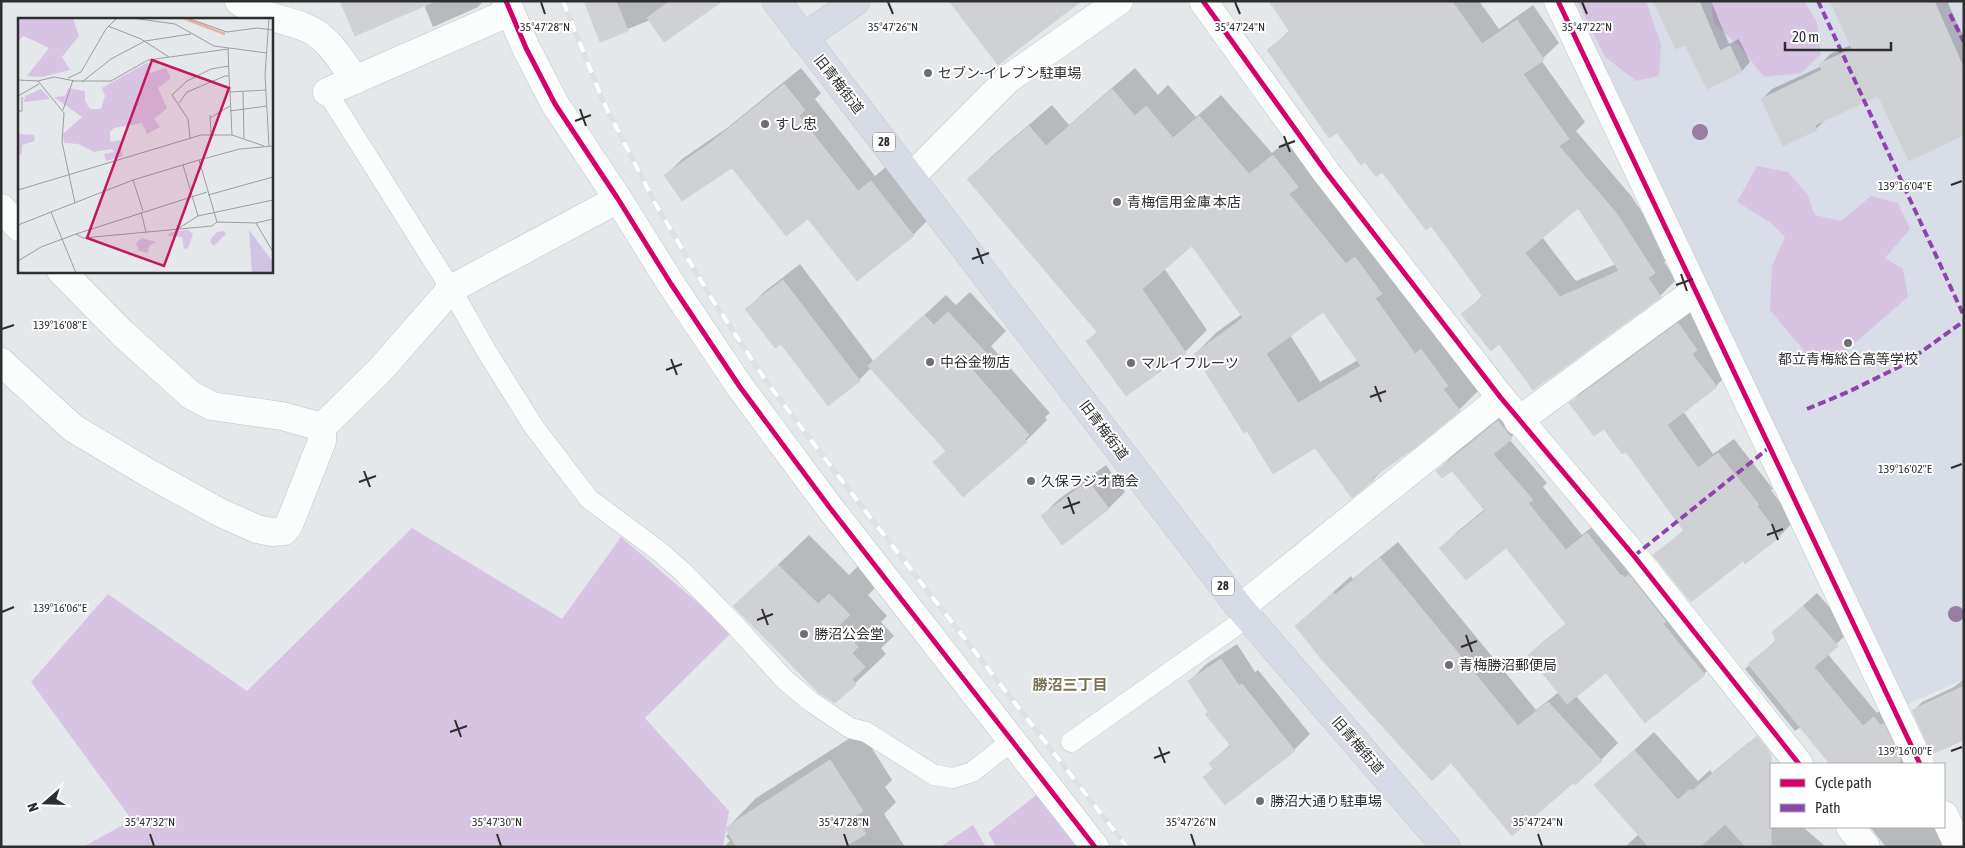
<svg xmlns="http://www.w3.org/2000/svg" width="1965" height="848" viewBox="0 0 1965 848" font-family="'Asap Condensed','Noto Sans JP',sans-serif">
	<rect width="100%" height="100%" fill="#e5e8eb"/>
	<path fill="#d9dde8" d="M1570,1H1964V679L1904,706Z"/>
	<g fill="#d7c4e3">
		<path d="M1577,1H1646L1661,44L1659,76L1636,81L1605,57Z"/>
		<path d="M1711,1H1804L1817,22L1821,54L1801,73L1764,77L1739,46L1714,23Z"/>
		<path d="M1757,166L1788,172L1807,194L1815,215L1841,221L1871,196L1898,203L1910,229L1885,258L1903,269L1908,297L1842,354L1812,360L1770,310L1772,266L1785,237L1771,223L1737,202Z"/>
		<path d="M412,528L562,619L621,537L732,632L645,718L729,811L723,847H83L132,820L31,682L108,594L247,691Z"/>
		<path d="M1040,792L1082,847H996L988,833Z"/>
		<path d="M973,825L986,847H940Z"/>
	</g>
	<g fill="#0003" fill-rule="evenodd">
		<path d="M342,1H483L478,7L433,27L424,5Z"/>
		<path d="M586,1H720L650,20L601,40Z"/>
		<path d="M951,1H1082L998,63Z"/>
		<path d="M1278,1H1479L1499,29L1533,5L1559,43L1541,60L1585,122L1576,131L1632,197L1671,256L1664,262L1676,280L1660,296L1499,342L1463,315L1483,295L1431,224L1382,171L1366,160L1337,131L1268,51L1290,30ZM1578,206L1616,264L1576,281L1542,237Z"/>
		<path d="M1654,1H1711L1729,44L1739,39L1750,62L1742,71L1707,87L1686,44Z"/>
		<path d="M1831,1H1952L1948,3L1964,38V134L1879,95L1826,119L1816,129L1762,99L1772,89L1822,66L1821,64L1830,54L1851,45Z"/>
		<path d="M801,68L821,93L815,99L875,176L887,166L929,219L913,235L808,217L733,166L666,175L682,159L727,128Z"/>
		<path d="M1135,68L1158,95L1168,85L1196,117L1221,95L1272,153L1295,134L1481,388L1459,410L1386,466L1373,480L1315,446L1195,354L1217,332L1242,314L1192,244L1164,268L1207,330L1185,352L1126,394L1087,341L1098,331L969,179L991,157L1052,105L1069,125ZM1323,310L1358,360L1320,382L1290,335Z"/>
		<path d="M800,264L874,362L946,295L956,305L970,292L1006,331L991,346L1050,413L1045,417L1047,420L1026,441L947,450L871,368L859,380L781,343L747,309L764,292Z"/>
		<path d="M1694,309L1731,371L1716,386L1683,411L1713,454L1734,439L1773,489L1771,490L1794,521L1780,536L1745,562L1743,559L1655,555L1684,530L1626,450L1604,427L1571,403L1585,388Z"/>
		<path d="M1514,406L1527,422L1509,439L1547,483L1543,487L1582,535L1603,518L1719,658L1704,674L1606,671L1575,695L1618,743L1601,760L1451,762L1296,626L1351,576L1353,579L1398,542L1536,710L1559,692L1529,655L1545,640L1567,623L1507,547L1441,548L1457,532L1485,509L1452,470L1437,471L1453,455Z"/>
		<path d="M1106,465L1125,492L1109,508L1042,516L1059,499Z"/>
		<path d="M809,535L849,575L860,564L879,584L868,595L887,616L881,622L894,636L881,648L886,654L835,702L735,606Z"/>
		<path d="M1817,593L1850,631L1827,653L1877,713L1888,704L1906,764H1831L1801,727L1795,731L1745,669L1777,639L1774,632Z"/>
		<path d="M1237,644L1255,672L1258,670L1310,734L1294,750L1225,803L1205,777L1214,768L1210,763L1231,744L1190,681L1205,665Z"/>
		<path d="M1964,679V727L1913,711L1922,702L1954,687Z"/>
		<path d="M861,731L892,780L885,787L896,802L884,814L905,847H724L730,841L726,836L729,833L726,829L756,798Z"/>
		<path d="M1654,732L1698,781L1710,770L1712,773L1749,742L1771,766V827H1803L1826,847H1625L1639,834L1596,785Z"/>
		<path d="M1870,827H1935L1951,847H1886Z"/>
	</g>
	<g fill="#d0d1d4" stroke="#d1d3d6" fill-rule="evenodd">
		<path d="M340,1H436L355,36Z"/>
		<path d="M584,1H616L628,31L600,42Z"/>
		<path d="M670,1H723L664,42L647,18Z"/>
		<path d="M949,1H1081L998,65Z"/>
		<path d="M1269,1H1452L1482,44L1517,20L1544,60L1523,74L1569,139L1559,146L1617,214L1655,273L1648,278L1661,297L1533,390L1499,344L1491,351L1461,314L1483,297L1431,226L1426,230L1382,172L1376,177L1365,162L1361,165L1337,133L1329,138L1267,50L1290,32ZM1578,208L1619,271L1560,297L1525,253Z"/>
		<path d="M1653,1H1699L1720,51L1730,46L1742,72L1707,89L1685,45L1676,49Z"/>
		<path d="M1830,1H1934L1964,69V135L1909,161L1878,96L1815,125L1817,130L1783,146L1761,99L1822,70L1819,64L1852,49Z"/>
		<path d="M784,84L805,110L799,116L858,191L871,181L914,236L857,281L808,219L786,236L732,168L682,201L664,175L709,144Z"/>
		<path d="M1112,89L1135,116L1146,106L1173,138L1199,116L1249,174L1273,155L1298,187L1289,194L1346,264L1355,257L1382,294L1375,298L1415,354L1421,349L1448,386L1443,389L1460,411L1417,446L1372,478L1374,480L1352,498L1315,448L1273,474L1247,431L1244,433L1194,354L1243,318L1192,246L1142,289L1186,353L1126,396L1086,341L1098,333L967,179L1029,126L1046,146ZM1323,312L1361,366L1298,403L1266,354Z"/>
		<path d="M783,280L860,381L828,406L781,344L775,348L745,309Z"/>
		<path d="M948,312L986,353L970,367L1029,435L1024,439L1027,442L963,497L933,462L946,451L868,366L924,315L934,325Z"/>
		<path d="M1678,323L1697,350L1692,354L1717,387L1667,425L1698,468L1718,453L1759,505L1757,506L1780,537L1745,564L1743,561L1691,602L1653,555L1684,531L1626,452L1622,454L1604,429L1594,436L1569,403Z"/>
		<path d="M1498,421L1512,439L1493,454L1533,500L1528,503L1566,550L1587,533L1621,576L1622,575L1625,578L1629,575L1666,622L1663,624L1705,675L1645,723L1606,673L1567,704L1528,655L1566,624L1506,548L1466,580L1439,548L1485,511L1452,471L1442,478L1436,471Z"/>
		<path d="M1088,481L1109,509L1062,545L1041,516Z"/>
		<path d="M1380,558L1518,726L1548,702L1602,761L1575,785L1573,783L1512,836L1451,763L1432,781L1323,661L1295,626L1333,593L1335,595Z"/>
		<path d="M778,565L818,604L829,594L850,615L838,626L858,647L852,653L865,667L852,679L856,685L835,703L818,692L733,606Z"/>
		<path d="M1803,606L1838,646L1814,667L1863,726L1874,717L1880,725L1884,724L1901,760L1895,764H1830L1748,664L1776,641L1772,632Z"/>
		<path d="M1221,659L1239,686L1242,684L1295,751L1225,805L1203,777L1213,769L1209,763L1231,746L1205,714L1208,712L1188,681Z"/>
		<path d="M1964,686V740L1932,754L1912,710Z"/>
		<path d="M1757,736L1771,754V847H1746L1725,824L1700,847H1649L1594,785L1634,750L1678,800L1690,789L1692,791Z"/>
		<path d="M830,760L863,811L855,816L866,834L844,847H737L725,828Z"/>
	</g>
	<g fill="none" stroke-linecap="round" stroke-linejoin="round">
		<g stroke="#c3c4c4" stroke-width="21">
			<g id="service">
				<path d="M327,92L451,289L487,352L534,427L589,499L659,551L683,572L734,624L784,679L810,701L850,728L866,732L934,775L953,778L972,772L1012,741"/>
				<path d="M1071,742L1248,617"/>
			</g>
		</g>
		<g stroke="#c3c4c4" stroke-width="29">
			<g id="minor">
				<path d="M239,1C261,20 300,19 321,37C335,48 345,66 355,80"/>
				<path d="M506,1L526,48L555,104L618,199L671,284L740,387L830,508L1095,847"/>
				<path d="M1203,1L1326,172L1501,398L1634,556L1799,764"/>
				<path d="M1558,1L1920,764"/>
				<path d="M327,92L510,12"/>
				<path d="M911,177L1008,79L1119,1"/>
				<path d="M1,208L19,227"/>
				<path d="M61,271L122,333L191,395L212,406L282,416L322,427"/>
				<path d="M1,362L73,428L150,474L221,513L257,529L272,532L284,531L289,525L322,441V427L381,369L451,289L618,199"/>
				<path d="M1518,421L1694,292"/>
				<path d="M1240,608L1501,398"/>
				<path d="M1944,815L1959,847"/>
				<path d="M1850,827L1866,847"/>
			</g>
		</g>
		<g stroke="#c4c5c6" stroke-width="29">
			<g id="primary">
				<path d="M776,1L1240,608L1446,847"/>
				<path d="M803,38L856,1"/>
			</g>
		</g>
		<use href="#service" stroke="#fbfcfc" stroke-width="20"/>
		<use href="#minor" stroke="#fbfcfc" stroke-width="28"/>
		<use href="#primary" stroke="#d7dbe6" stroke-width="28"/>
		<g stroke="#e0e0df" stroke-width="5.5">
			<path id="rail" d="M563,1L603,101L655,203L710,296L766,381L849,490L1127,847"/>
		</g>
		<use href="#rail" stroke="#fff" stroke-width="4" stroke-dasharray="11" stroke-linecap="butt"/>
		<g stroke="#8e44ad" stroke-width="4" stroke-dasharray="8 4" stroke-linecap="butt">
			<path d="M1818,1L1964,316"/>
			<path d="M1950,14L1964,42"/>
			<path d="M1807,409L1848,392L1903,365L1964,321"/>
			<path d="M1634,556L1770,447"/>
		</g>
		<g stroke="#fff" stroke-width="8">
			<g id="cycleway">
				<path d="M506,1L526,48L555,104L618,199L671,284L740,387L830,508L1095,847"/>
				<path d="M1203,1L1326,172L1501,398L1634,556L1799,764"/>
				<path d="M1558,1L1920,764"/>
			</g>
		</g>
		<use href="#cycleway" stroke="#d6006c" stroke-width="5"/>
	</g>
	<g fill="#977da1">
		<circle cx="1700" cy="132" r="8"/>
		<circle cx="1956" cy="614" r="8"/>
	</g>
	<path fill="none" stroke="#2e2e2e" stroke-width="2" d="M541,2L545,14M888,2L893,14M1235,2L1240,14M1582,2L1587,14M580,109L586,126M575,121L591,115M1284,136L1290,152M1279,147L1295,141M1951,185L1962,181M977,248L983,264M972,259L989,253M1681,274L1687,291M1676,285L1693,279M2,329L14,325M671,359L677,375M666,370L682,364M1375,386L1381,402M1370,397L1386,391M1951,468L1962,464M364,471L370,487M359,482L376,476M1068,497L1074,514M1063,508L1080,502M1772,524L1778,540M1767,535L1783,529M762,609L768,625M2,612L14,607M757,620L773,614M1466,635L1472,652M1461,647L1477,641M455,720L461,737M450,732L467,726M1159,747L1165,763M1951,751L1962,747M1154,758L1170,752M150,834L154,846M497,834L501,846M844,834L848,846M1191,834L1195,846M1538,834L1542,846"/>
	<g fill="#6e6f70" stroke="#fff" stroke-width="2">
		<circle cx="928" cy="73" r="5"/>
		<circle cx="765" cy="124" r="5"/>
		<circle cx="1117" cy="202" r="5"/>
		<circle cx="1848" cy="343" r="5"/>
		<circle cx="930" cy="362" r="5"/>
		<circle cx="1131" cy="363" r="5"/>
		<circle cx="1031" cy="481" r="5"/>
		<circle cx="804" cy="634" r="5"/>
		<circle cx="1449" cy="665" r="5"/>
		<circle cx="1260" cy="801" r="5"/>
	</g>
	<g text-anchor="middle" stroke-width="4" stroke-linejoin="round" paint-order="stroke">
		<g fill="#fff" stroke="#6d6d6d" stroke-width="1">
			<rect x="873" y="132.5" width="22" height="19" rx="4"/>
			<rect x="1212" y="576.5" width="22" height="19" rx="4"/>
		</g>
		<g font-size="12" font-weight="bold" fill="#2e2e2e">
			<text x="884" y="146">28</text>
			<text x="1223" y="590">28</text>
		</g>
		<g font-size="14" fill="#2e2e2e" stroke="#fff" text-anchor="start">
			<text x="938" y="78">セブン-イレブン駐車場</text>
			<text x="775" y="129">すし忠</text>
			<text x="1127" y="207">青梅信用金庫 本店</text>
			<text x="1848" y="364" text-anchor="middle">都立青梅総合高等学校</text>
			<text x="940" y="367">中谷金物店</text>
			<text x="1141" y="368">マルイフルーツ</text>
			<text x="1041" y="486">久保ラジオ商会</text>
			<text x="814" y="639">勝沼公会堂</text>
			<text x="1459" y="670">青梅勝沼郵便局</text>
			<text x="1270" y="806">勝沼大通り駐車場</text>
		</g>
		<g font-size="14" fill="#2e2e2e" stroke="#fff">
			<text transform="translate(839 84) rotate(52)" y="5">旧青梅街道</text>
			<text transform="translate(1104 430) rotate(53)" y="5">旧青梅街道</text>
			<text transform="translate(1358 745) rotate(49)" y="5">旧青梅街道</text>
		</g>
		<g font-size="15" font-weight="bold" fill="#7a7353" stroke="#fff">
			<text x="1070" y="690">勝沼三丁目</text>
		</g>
	</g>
	<g transform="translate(18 18)">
		<rect width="255" height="255" fill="#e5e8eb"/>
		<path d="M0,0H55L61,18L44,39L52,52L24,59L9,58L31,30L6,18L0,23ZM130,44L132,55L148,50L153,60L140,70L149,90L136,101L142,109L129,116L124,105L96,110L92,114V124L102,122L104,131L98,133L103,132L105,138L88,143L86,136L96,134L93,131L76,134L60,126L46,125L45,116L64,99L36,79L47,78L50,70L67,73V83L72,91H83L87,78L84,70ZM23,71L32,81L6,84L7,78ZM0,116L16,117L17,123L4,127V135L0,138ZM170,212L175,216L170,230L166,231L164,219L149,218L153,214ZM206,213L208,216L196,228L192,224L194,219L199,214ZM124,220L138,224L131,228L130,235L121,233L118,225Z" fill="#d7c4e3"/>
		<path d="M231,212L255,244V255H234Z" fill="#d0c3e6"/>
		<path fill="none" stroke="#e2b4a3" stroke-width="2.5" d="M165,0L207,16"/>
		<path fill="none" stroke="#9c9e9f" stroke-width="1" d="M114,0L157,6L196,28L249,35M169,0L209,14L239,10L255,12M251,0L247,57L251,128M90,8L123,21L151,39M210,30L211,58M50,60L63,54L88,11L99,0M0,62L20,63L36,59L57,63H93L130,42L210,31M20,63L46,95L44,124L57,185M64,64L93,41L127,23L173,16M212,74L214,117M225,74L226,120M0,78L21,66M161,85L169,74L207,58H211L212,74L248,72M45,92L55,62M0,93H4V79M212,93L249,88M192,97L193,116M192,100L212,88M172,120L170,101L154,77L169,63L193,51L211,48M181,142L199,204L238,205L255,201M165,147L180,198M115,162L125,193M0,172L183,117H214L246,128M190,177L255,159M33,194L58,255M123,194L128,214M238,205L255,234M0,207L115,162L181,142L222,131L255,128M161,210L180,198L255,182M58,216L65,220L194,208L199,204M0,243L23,229L58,216L189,174"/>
		<path fill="#c2185b" fill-opacity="0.15" stroke="#c2185b" stroke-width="2.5" d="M134,42L211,70L146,248L69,220Z"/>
		<rect width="255" height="255" fill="none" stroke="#2e2e2e" stroke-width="2.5"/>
	</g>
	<g font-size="12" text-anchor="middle" fill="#2e2e2e" stroke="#fff" stroke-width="4" stroke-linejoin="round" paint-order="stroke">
		<text x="545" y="31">35°47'28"N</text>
		<text x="893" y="31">35°47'26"N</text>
		<text x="1240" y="31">35°47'24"N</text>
		<text x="1587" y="31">35°47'22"N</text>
		<text x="1905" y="190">139°16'04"E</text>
		<text x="60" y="329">139°16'08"E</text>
		<text x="1905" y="473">139°16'02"E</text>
		<text x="60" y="612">139°16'06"E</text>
		<text x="1905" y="755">139°16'00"E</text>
		<text x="150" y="826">35°47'32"N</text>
		<text x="497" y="826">35°47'30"N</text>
		<text x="844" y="826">35°47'28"N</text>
		<text x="1191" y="826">35°47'26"N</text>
		<text x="1538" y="826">35°47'24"N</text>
	</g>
	<rect width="1965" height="848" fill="none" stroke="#2e2e2e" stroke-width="5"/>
	<rect x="1770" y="763" width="175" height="65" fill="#ffffff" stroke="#ababab"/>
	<rect x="1780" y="779" width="25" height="8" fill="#d6006c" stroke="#ababab"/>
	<text x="1815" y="788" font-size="15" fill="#2e2e2e">Cycle path</text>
	<rect x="1780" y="804" width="25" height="8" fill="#8e44ad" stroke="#ababab"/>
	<text x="1815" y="813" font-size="15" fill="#2e2e2e">Path</text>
	<g transform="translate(45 803) rotate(250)" stroke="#ffffff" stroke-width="4" paint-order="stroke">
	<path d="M0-4L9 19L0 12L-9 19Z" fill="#2e2e2e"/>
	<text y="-8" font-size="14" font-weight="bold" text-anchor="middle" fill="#2e2e2e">N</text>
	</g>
	<path d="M1785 42v8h106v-8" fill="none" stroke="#2e2e2e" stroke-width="2.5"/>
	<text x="1792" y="42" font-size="15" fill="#2e2e2e" stroke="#ffffff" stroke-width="4" paint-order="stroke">20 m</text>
</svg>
